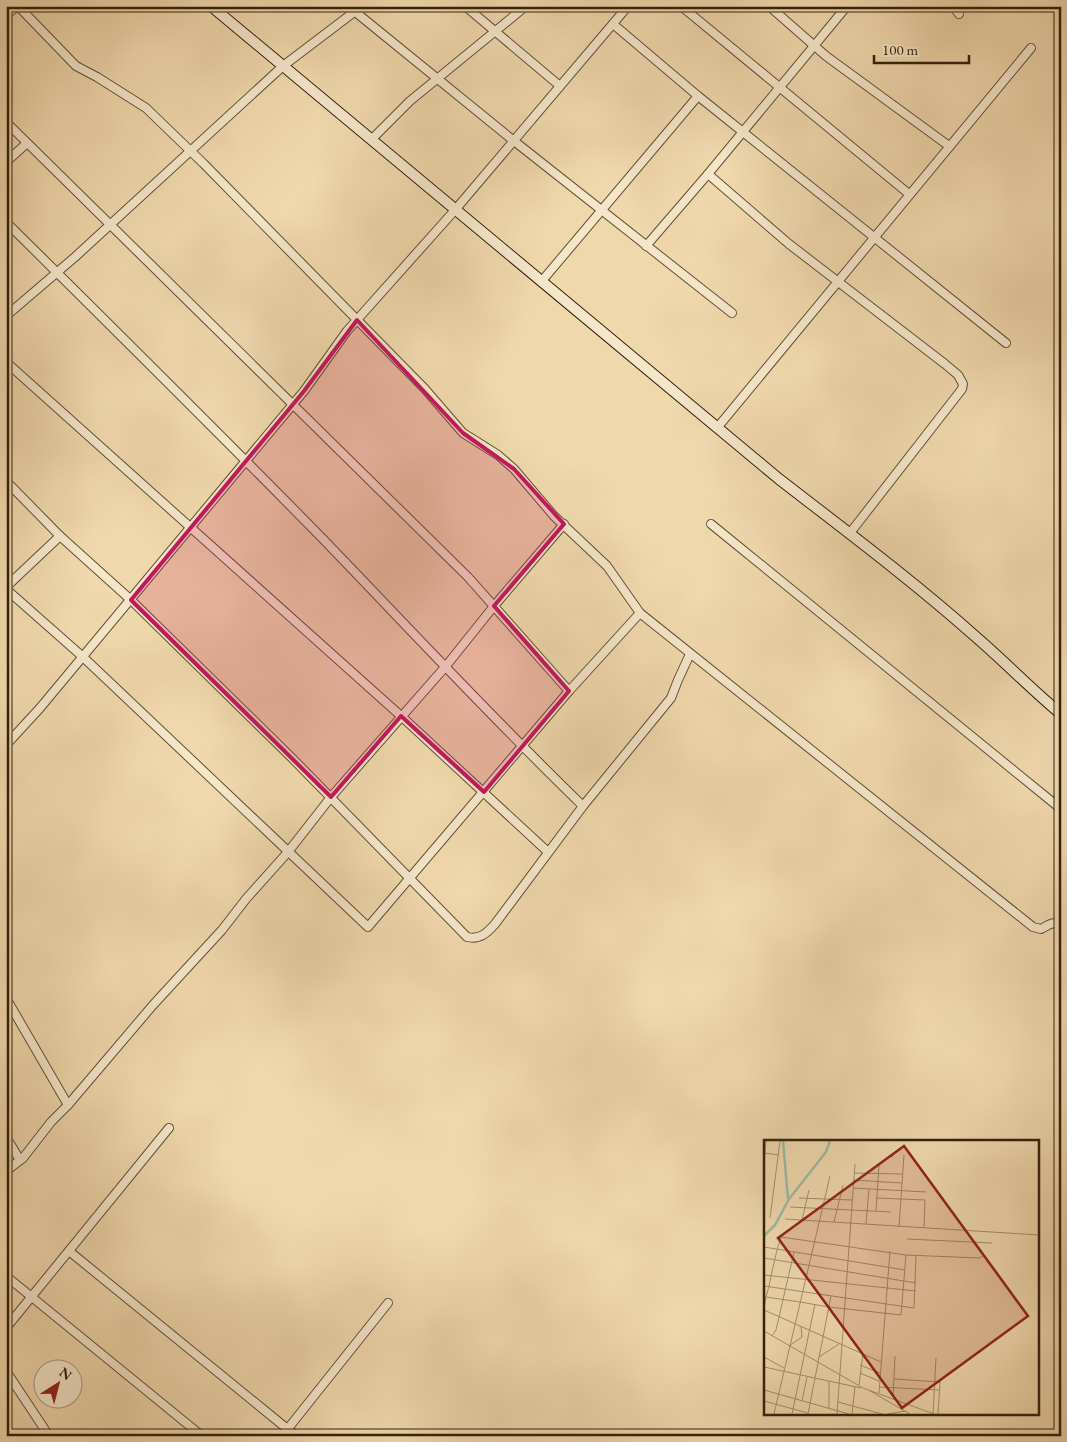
<svg xmlns="http://www.w3.org/2000/svg" width="1067" height="1442" viewBox="0 0 1067 1442" font-family="'EB Garamond',serif">
	<rect width="100%" height="100%" fill="#f0d8ad"/>
	<filter id="stains"><feTurbulence type="fractalNoise" baseFrequency=".004" numOctaves="4"/><feColorMatrix values="0 0 0 0 .2 0 0 0 0 .09 0 0 0 0 .02 0 0 0 .5 -.17"/></filter>
	<radialGradient id="worn" r=".72"><stop offset=".6" stop-color="#630" stop-opacity="0"/><stop offset="1" stop-color="#630" stop-opacity=".3"/></radialGradient>
	<g fill="none" stroke-linecap="round" stroke-linejoin="round">
		<g stroke="#624f34" stroke-width="10">
			<g id="street">
				<path d="M348,6L514,141L732,313"/>
				<path d="M465,6L560,86"/>
				<path d="M681,6L909,194"/>
				<path d="M769,6L826,56L949,146"/>
				<path d="M953,6L959,14"/>
				<path d="M6,15L18,6"/>
				<path d="M613,24L698,96L1006,343"/>
				<path d="M6,122L468,577L569,691"/>
				<path d="M371,140L410,101L526,6"/>
				<path d="M6,162L27,143"/>
				<path d="M708,174L789,244L945,364L958,375L963,384L962,389L850,533"/>
				<path d="M6,222C112,327 217,431 321,537C408,627 493,719 583,806"/>
				<path d="M646,246L708,174L847,6"/>
				<path d="M541,282L698,96"/>
				<path d="M6,316L75,257L283,66L362,6"/>
				<path d="M6,362L401,716L548,852"/>
				<path d="M717,428L1031,48"/>
				<path d="M6,481L60,536L131,600L293,759L467,937C480,940 487,933 495,924L583,806L671,698L678,680L690,654"/>
				<path d="M711,524L1061,809"/>
				<path d="M6,587L60,536"/>
				<path d="M6,589L83,657L368,927L569,691L640,613L607,566L554,516L514,469L498,455L463,433L425,389L203,163L146,108L97,77L76,66L18,6"/>
				<path d="M640,613L1033,927L1041,929C1049,925 1051,921 1061,925"/>
				<path d="M6,745L40,708L304,391L347,331L455,210L628,6"/>
				<path d="M6,998L68,1105"/>
				<path d="M6,1137L20,1160"/>
				<path d="M6,1171L23,1158L51,1122L68,1105L153,1005L222,930L246,899L288,852L331,797L446,666L494,606L564,524"/>
				<path d="M69,1251L296,1436"/>
				<path d="M6,1276L202,1436"/>
				<path d="M6,1328L169,1128"/>
				<path d="M6,1371L49,1436"/>
				<path d="M282,1436L388,1303"/>
			</g>
		</g>
		<g stroke="#32210b" stroke-width="12">
			<path id="secondary" d="M211,6L779,479C845,530 913,581 976,637C1005,662 1031,689 1061,714"/>
		</g>
		<use href="#street" stroke="#f5e6ca" stroke-width="8"/>
		<use href="#secondary" stroke="#f5e6ca" stroke-width="10"/>
	</g>
	<path fill="#c2185b" fill-opacity="0.2" stroke="#c2185b" stroke-width="4" stroke-linejoin="round" d="M357,320L463,433L514,469L564,524L494,606L569,691L484,792L401,716L331,797L131,600L304,391Z"/>
	<g transform="translate(764 1140)">
		<rect width="275" height="275" fill="#f0d8ad"/>
		<path fill="none" stroke="#9bbba5" stroke-width="2.5" d="M19,1L24,59M25,59L62,12L66,1M0,96L11,85L25,59"/>
		<path fill="none" stroke="#a48f6c" stroke-width="1" d="M0,13L15,15M0,23L2,1M90,33L139,34M89,40L138,43M89,48L162,52M35,58L88,60M113,58L161,60L160,88M26,67L127,72M112,71L115,25L125,16L129,17M6,78L16,1M21,79L275,95M38,80L45,50M70,82L79,45M102,84L105,49M135,87L140,15M143,99L228,103M0,107L141,130M142,115L215,118L219,116M0,118L152,143M0,135L152,151M0,146L150,168L152,116M0,157H2L36,162L65,167L137,175L142,115L17,97L13,110L7,136L5,146L2,157L0,168M0,170L117,222M0,191L99,248L170,274M8,196L12,190L30,112M25,206L38,197L37,186M0,217L20,228M55,217L75,204M96,225L116,233M0,227L97,248M96,233L115,241M130,239L176,242L174,274M65,241V269M95,245L99,214M115,247L175,250M0,250L85,274M106,251L146,274M115,253L126,111M129,257L131,216M0,261L44,273M38,261L43,237M74,262L118,274M10,274L66,36M28,274L51,164M44,274L67,156M73,274L91,24M88,274L91,247M124,274L141,271M169,274L172,218"/>
		<path fill="#8f2418" fill-opacity="0.15" stroke="#8f2418" stroke-width="2.5" d="M140,6L264,176L138,268L14,98Z"/>
		<rect width="275" height="275" fill="none" stroke="#32210b" stroke-width="2.5"/>
	</g>
	<rect width="1067" height="1442" fill="none" stroke="#f0d8ad" stroke-width="25"/>
	<rect x="8" y="8" width="1052" height="1427" fill="none" stroke="#32210b" stroke-width="2.5"/>
	<rect x="12" y="12" width="1042" height="1417" fill="none" stroke="#32210b"/>
	<g transform="translate(58 1384) rotate(36)"><circle r="24" fill="#f5e6ca" stroke="#a7977e"/>
	<path d="M0-4L9 19L0 12L-9 19Z" fill="#8f2418"/>
	<text y="-8" font-size="14" font-weight="bold" text-anchor="middle" fill="#32210b">N</text>
	</g>
	<path d="M874 55v8h95v-8" fill="none" stroke="#32210b" stroke-width="2.5"/>
	<text x="882" y="55" font-size="15" fill="#32210b" stroke="#f5e6ca" stroke-width="4" paint-order="stroke">100 m</text>
	<rect width="100%" height="100%" filter="url(#stains)"/>
	<rect width="100%" height="100%" fill="url(#worn)"/>
</svg>
